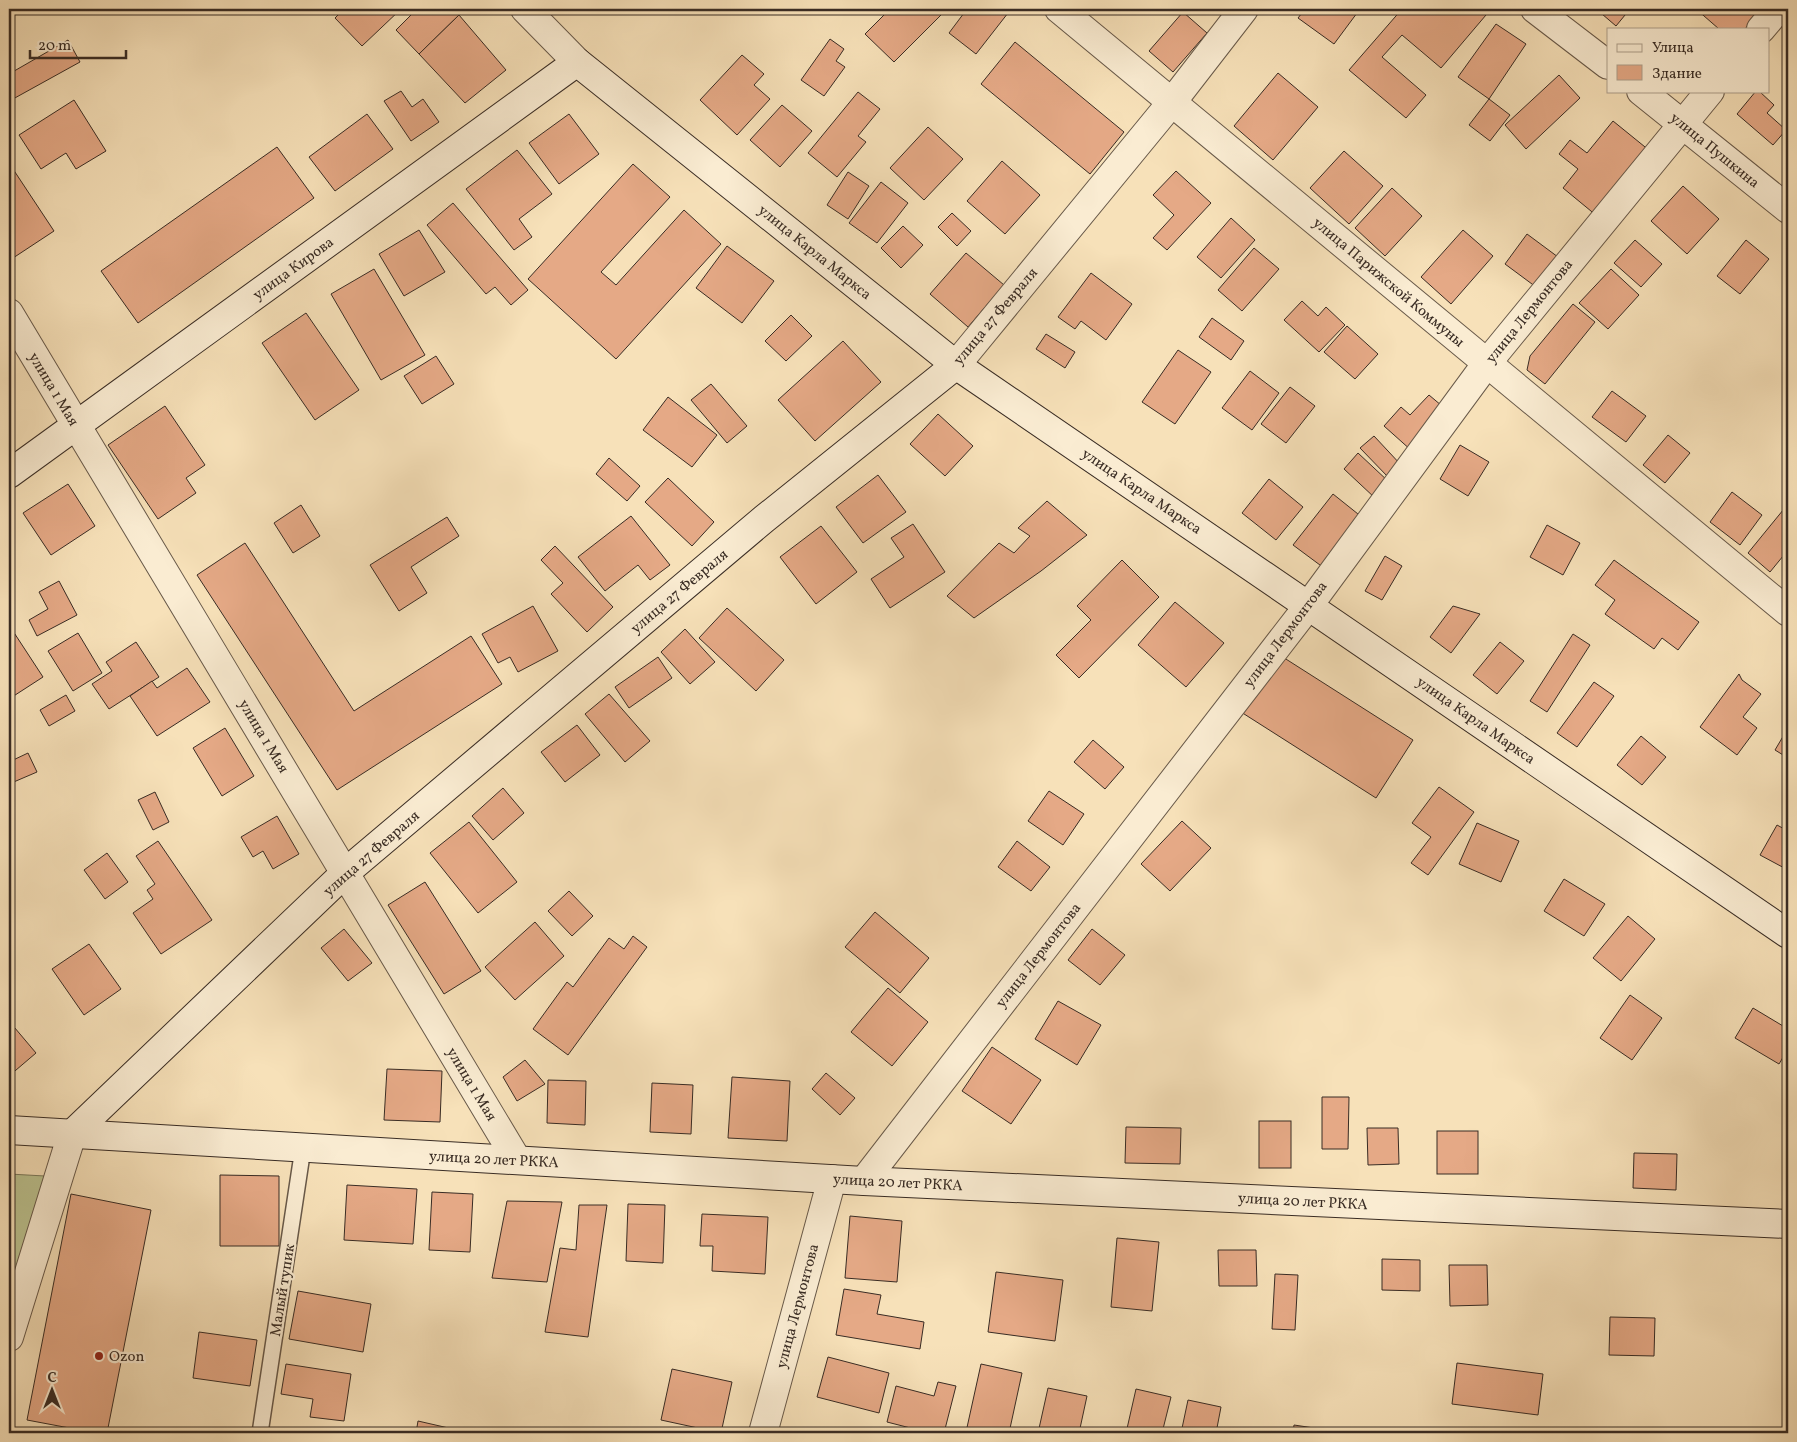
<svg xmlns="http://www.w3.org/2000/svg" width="1797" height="1442" viewBox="0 0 1797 1442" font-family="Vollkorn,serif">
	<rect width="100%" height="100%" fill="#f7e1b9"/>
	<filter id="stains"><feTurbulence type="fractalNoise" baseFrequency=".004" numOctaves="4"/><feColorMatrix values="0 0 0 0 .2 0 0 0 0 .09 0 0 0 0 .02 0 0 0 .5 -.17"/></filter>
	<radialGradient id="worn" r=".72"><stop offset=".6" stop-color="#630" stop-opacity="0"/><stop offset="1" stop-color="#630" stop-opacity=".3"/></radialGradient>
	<path fill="#bcc390" stroke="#7a785a" d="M9,1174L45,1176L9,1304Z"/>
	<g fill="#e5a986" stroke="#392c24">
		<path d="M344,9H401L362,46L335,18Z"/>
		<path d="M410,9H453L459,15L419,54L396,30L413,13Z"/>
		<path d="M890,9H937L942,14L894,62L865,34Z"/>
		<path d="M967,9H1003L1008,13L976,54L949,33Z"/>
		<path d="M1305,9H1360L1334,44L1298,18Z"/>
		<path d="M1402,9H1478L1486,15L1441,68L1402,35L1382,57L1426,95L1406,118L1349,70Z"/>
		<path d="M1607,9H1630L1616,26L1602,14Z"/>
		<path d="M1696,9H1761L1745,29H1719Z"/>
		<path d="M1183,12L1207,33L1173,72L1149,51Z"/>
		<path d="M459,15L506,70L465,103L419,54Z"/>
		<path d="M1496,24L1526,44L1489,99L1458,77Z"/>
		<path d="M830,39L844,49L836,61L845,67L824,96L801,80Z"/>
		<path d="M68,40L80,62L13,99L9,91V74Z"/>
		<path d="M1015,42L1124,132L1090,174L981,84Z"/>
		<path d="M742,55L764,74L754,85L770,99L737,135L700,100Z"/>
		<path d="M1278,73L1318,107L1273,160L1234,126Z"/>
		<path d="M1559,75L1580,98L1526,149L1505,125Z"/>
		<path d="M401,91L412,107L423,99L439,122L411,141L384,101Z"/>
		<path d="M1756,91H1759L1774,105L1767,113L1786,130L1773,145L1737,114Z"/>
		<path d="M858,92L880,109L858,136L866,142L837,177L808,153Z"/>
		<path d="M1489,99L1510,115L1490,141L1469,125Z"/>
		<path d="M74,100L106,151L76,169L66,153L41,169L19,135Z"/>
		<path d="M782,105L812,131L780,167L750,140Z"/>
		<path d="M367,114L393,149L335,191L309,157Z"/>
		<path d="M569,114L599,154L559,184L529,143Z"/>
		<path d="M1613,121L1650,151L1597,216L1563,188L1578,169L1559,154L1570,140L1587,153Z"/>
		<path d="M928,127L963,159L924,200L890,168Z"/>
		<path d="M277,147L314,198L138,323L101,271Z"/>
		<path d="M517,150L552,194L519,219L532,237L514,250L466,189Z"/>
		<path d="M1344,151L1383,186L1349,224L1310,188Z"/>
		<path d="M1002,161L1040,195L1005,234L967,201Z"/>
		<path d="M9,163L54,231L10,260L9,258Z"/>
		<path d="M633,164L670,197L601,272L616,285L684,210L721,244L616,359L528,279Z"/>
		<path d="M1176,171L1211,203L1167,250L1153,238L1174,215L1153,195Z"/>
		<path d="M848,172L869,186L848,219L827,205Z"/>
		<path d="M881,182L908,203L877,243L849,223Z"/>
		<path d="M1683,186L1719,219L1687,254L1651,221Z"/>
		<path d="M1392,188L1422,216L1385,256L1355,228Z"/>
		<path d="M453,203L528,290L511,305L495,287L486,294L427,225Z"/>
		<path d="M952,213L971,231L957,246L938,227Z"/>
		<path d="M1231,218L1255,240L1221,278L1197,257Z"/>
		<path d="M903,226L923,245L901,268L881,248Z"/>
		<path d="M419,230L445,272L404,296L379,254Z"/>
		<path d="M1463,230L1493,256L1451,304L1421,277Z"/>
		<path d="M1527,234L1558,257L1536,287L1505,264Z"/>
		<path d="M1635,240L1662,264L1641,287L1614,263Z"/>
		<path d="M1746,240L1769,259L1740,294L1717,276Z"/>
		<path d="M727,246L774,281L742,323L696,288Z"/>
		<path d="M1254,248L1279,269L1242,311L1218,290Z"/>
		<path d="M966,253L1004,285L968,327L930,294Z"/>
		<path d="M374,269L425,355L381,380L331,294Z"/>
		<path d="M1611,269L1639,295L1608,329L1579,303Z"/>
		<path d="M1091,273L1132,304L1106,340L1081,321L1075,329L1058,317Z"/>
		<path d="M1302,301L1318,316L1326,307L1345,325L1319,352L1284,320Z"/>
		<path d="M1573,304L1595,322L1545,384L1527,370L1530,356Z"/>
		<path d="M306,313L359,390L315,420L262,343Z"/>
		<path d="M791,315L812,336L786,361L765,341Z"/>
		<path d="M1212,318L1244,341L1231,360L1199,337Z"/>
		<path d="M1347,326L1378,354L1355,379L1324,352Z"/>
		<path d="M1046,334L1075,352L1065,368L1036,349Z"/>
		<path d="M843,341L881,382L815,441L778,400Z"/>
		<path d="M1178,350L1211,372L1175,424L1142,402Z"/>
		<path d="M436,356L454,384L422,404L404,376Z"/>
		<path d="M1250,371L1279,393L1252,430L1222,408Z"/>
		<path d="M711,384L747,426L727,443L691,400Z"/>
		<path d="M1290,387L1315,406L1286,443L1261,424Z"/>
		<path d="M1612,391L1646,416L1626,442L1592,417Z"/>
		<path d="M1429,395L1448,411L1412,451L1384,426L1401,407L1410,415Z"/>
		<path d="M668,397L717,435L692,467L643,430Z"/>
		<path d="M165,406L205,465L186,478L196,493L158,519L108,445Z"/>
		<path d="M938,414L973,446L945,476L910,444Z"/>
		<path d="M1668,435L1690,453L1665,483L1643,465Z"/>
		<path d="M1374,436L1402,466L1389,478L1360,448Z"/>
		<path d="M1460,445L1489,462L1468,496L1440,479Z"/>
		<path d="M1358,453L1389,482L1375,498L1344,469Z"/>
		<path d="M609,458L640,486L627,501L596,474Z"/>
		<path d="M878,475L906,512L863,543L836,507Z"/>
		<path d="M668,478L714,522L692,546L645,502Z"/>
		<path d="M1269,479L1303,507L1276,540L1242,513Z"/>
		<path d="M68,484L95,526L51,555L23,513Z"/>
		<path d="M1732,492L1762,515L1740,545L1710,522Z"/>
		<path d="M1333,494L1363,518L1324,568L1293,545Z"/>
		<path d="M1047,501L1087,535L1041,571L974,618L947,596L999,543L1014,553L1030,536L1018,528Z"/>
		<path d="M1788,504V550L1770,572L1748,553Z"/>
		<path d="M301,505L320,536L293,553L274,523Z"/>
		<path d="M631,516L670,565L650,580L638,565L605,591L578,557Z"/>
		<path d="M447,517L459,536L411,567L427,593L399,611L370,565Z"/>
		<path d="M913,524L945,572L890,608L871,579L904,557L891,538Z"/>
		<path d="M1547,525L1580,543L1563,575L1530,557Z"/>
		<path d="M821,526L857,572L816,604L780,557Z"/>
		<path d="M245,543L354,711L471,636L502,684L337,790L197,575Z"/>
		<path d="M555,546L613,607L587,632L551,594L563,583L541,560Z"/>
		<path d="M1385,556L1402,566L1382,600L1365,591Z"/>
		<path d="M1122,560L1159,597L1079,678L1056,655L1091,620L1077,606Z"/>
		<path d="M1614,560L1699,622L1678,650L1662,638L1654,649L1605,614L1615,600L1595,585Z"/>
		<path d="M59,581L77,615L37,636L29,620L48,609L39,592Z"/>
		<path d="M1175,602L1224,643L1186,687L1138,645Z"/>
		<path d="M533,606L558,651L518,672L510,657L498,663L482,634Z"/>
		<path d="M1453,606L1480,614L1451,653L1430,637Z"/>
		<path d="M727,608L784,660L756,691L699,638Z"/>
		<path d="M9,625L43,677L9,699Z"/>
		<path d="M685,629L715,662L690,684L661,652Z"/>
		<path d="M78,633L102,673L73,691L48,651Z"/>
		<path d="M1573,634L1590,645L1547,712L1530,701Z"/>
		<path d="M136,642L159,677L109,709L92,684L112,671L106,662Z"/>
		<path d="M1500,642L1524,661L1497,694L1473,675Z"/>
		<path d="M1278,654L1413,740L1376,798L1241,712Z"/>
		<path d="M658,657L672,678L629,708L615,687Z"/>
		<path d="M187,668L210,702L157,736L130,696L152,681L157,688Z"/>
		<path d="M1739,674L1742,680L1761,694L1743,717L1757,728L1737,755L1700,727Z"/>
		<path d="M1594,682L1614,696L1577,747L1557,733Z"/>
		<path d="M609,694L650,741L625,762L585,714Z"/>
		<path d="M66,695L75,711L49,726L40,710Z"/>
		<path d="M577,725L600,755L565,782L541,752Z"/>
		<path d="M225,728L254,776L222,796L193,748Z"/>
		<path d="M1788,728V758L1775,750Z"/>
		<path d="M1641,736L1666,757L1642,785L1617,765Z"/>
		<path d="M1093,740L1124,767L1105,789L1074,762Z"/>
		<path d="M28,753L37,772L9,784V762Z"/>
		<path d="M1439,787L1474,812L1428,875L1411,863L1431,837L1412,823Z"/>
		<path d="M503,788L524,813L493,840L472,816Z"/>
		<path d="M1049,791L1084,814L1063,845L1028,821Z"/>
		<path d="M155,792L169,822L153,830L138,800Z"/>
		<path d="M277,816L299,854L273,869L263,851L253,857L241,837Z"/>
		<path d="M1182,821L1211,848L1170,891L1141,864Z"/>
		<path d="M469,822L517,882L478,913L430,853Z"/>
		<path d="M1477,823L1519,841L1501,882L1459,864Z"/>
		<path d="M1777,825L1788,831V870L1760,855Z"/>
		<path d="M158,841L212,920L161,954L133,913L153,899L147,890L155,884L136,856Z"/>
		<path d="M1017,841L1050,867L1031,891L998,867Z"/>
		<path d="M107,853L128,882L105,899L84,870Z"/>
		<path d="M1564,879L1605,904L1584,936L1544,911Z"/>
		<path d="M425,882L481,971L444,994L388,905Z"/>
		<path d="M569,891L593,916L572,936L548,911Z"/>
		<path d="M875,912L929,958L900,993L845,947Z"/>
		<path d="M1628,916L1655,939L1621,981L1593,958Z"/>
		<path d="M535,922L564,956L515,1000L485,967Z"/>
		<path d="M344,929L372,963L348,981L321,948Z"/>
		<path d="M1092,929L1125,955L1100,985L1068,960Z"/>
		<path d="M633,936L647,947L568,1055L533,1029L567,982L573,987L609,938L624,949Z"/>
		<path d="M89,944L121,989L84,1015L52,969Z"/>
		<path d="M888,988L928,1022L892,1066L851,1032Z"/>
		<path d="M1630,995L1662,1018L1632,1060L1600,1038Z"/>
		<path d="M1058,1001L1101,1025L1077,1065L1035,1039Z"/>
		<path d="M1753,1008L1788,1029V1049L1779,1064L1735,1038Z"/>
		<path d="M9,1021L36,1053L9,1076Z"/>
		<path d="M992,1047L1041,1080L1011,1124L962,1091Z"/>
		<path d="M525,1060L545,1084L517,1101L503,1077Z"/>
		<path d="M387,1069L442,1071L440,1122L384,1120Z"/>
		<path d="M826,1073L855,1098L840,1115L812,1089Z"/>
		<path d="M732,1077L790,1081L787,1141L728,1138Z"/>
		<path d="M548,1080L586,1081L585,1125L547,1123Z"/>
		<path d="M652,1083L693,1085L691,1134L650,1132Z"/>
		<path d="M1322,1097H1349L1348,1149H1322Z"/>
		<rect x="1259" y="1121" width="32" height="47"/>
		<path d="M1126,1127L1181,1128L1180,1164L1125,1163Z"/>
		<path d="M1367,1128H1398L1399,1164L1368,1165Z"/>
		<rect x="1437" y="1131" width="41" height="43"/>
		<path d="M1634,1153L1677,1154L1676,1190L1633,1188Z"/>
		<path d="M220,1175L279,1176V1246H220Z"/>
		<path d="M347,1185L417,1189L413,1244L344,1240Z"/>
		<path d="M432,1192L473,1194L470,1252L429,1250Z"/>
		<path d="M71,1194L151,1210L107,1433H96L27,1420Z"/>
		<path d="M507,1201L562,1202L547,1282L492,1278Z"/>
		<path d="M628,1204L665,1205L663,1263L626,1261Z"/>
		<path d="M579,1205H607L588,1337L545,1332L560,1248L576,1250Z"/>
		<path d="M702,1214L768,1217L765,1274L712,1271L713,1246H700Z"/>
		<path d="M850,1216L902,1221L897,1282L845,1278Z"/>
		<path d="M1117,1238L1159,1242L1152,1311L1111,1307Z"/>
		<path d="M1218,1250H1256L1257,1286H1219Z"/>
		<path d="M1382,1259L1420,1260V1291L1382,1290Z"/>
		<path d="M1449,1265H1487L1488,1305L1450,1306Z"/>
		<path d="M996,1272L1063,1280L1055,1341L988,1332Z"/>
		<path d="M1275,1274L1298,1275L1295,1330L1272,1329Z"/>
		<path d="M844,1289L881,1295L877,1314L924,1322L920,1349L836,1335Z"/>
		<path d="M298,1291L371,1304L363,1352L289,1339Z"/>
		<path d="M1610,1317L1655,1318L1654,1356L1609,1355Z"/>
		<path d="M199,1332L257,1340L250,1386L193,1378Z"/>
		<path d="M828,1357L889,1373L879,1413L817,1397Z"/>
		<path d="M1457,1363L1543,1374L1538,1415L1452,1404Z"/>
		<path d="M286,1364L351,1374L344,1421L310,1417L313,1399L281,1394Z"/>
		<path d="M981,1364L1022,1373L1009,1433L966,1432Z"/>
		<path d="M672,1369L732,1382L721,1433L661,1420Z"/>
		<path d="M938,1382L956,1386L944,1433H930L887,1422L896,1386L934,1396Z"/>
		<path d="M1048,1388L1087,1396L1079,1433H1038Z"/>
		<path d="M1136,1389L1171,1397L1162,1433H1126Z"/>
		<path d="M1188,1400L1221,1407L1216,1433H1181Z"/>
		<path d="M418,1421L466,1432L465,1433H416Z"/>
		<path d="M1294,1425L1334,1431V1433H1293Z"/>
		<path d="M279,1429L320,1433H278Z"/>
	</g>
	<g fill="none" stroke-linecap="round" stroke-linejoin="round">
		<g stroke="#685949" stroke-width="18">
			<path id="lane" d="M260,1433L303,1148"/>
		</g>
		<g stroke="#685949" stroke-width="30">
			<g id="street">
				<path d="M525,9L577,62"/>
				<path d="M1059,9L1788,612"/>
				<path d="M1535,9L1608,65"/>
				<path d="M1761,29L1778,9"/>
				<path d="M1641,91L1788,209"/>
				<path d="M9,313L517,1160"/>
				<path d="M956,365L1172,102L1244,9"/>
				<path d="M864,1181L1309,605L1487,363L1710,91"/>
				<path d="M9,1337L72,1134"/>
				<path d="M763,1433L832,1179"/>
			</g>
		</g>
		<g stroke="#392c24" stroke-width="30">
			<g id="secondary">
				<path d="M9,474L577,62L956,365L1788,934"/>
				<path d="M9,1130L864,1181L1788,1224"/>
				<path d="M72,1134L346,872L764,519L956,365"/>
			</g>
		</g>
		<use href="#lane" stroke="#faecd2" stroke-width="15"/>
		<use href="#street" stroke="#faecd2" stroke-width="28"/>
		<use href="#secondary" stroke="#faecd2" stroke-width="28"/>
	</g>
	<circle fill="#8f2418" stroke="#faecd2" stroke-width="2" cx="99" cy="1356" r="5"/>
	<g text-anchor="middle" stroke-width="4.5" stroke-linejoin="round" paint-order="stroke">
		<g font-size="15" fill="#392c24" stroke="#faecd2">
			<text transform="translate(1715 150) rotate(39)" y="5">улица Пушкина</text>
			<text transform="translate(815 252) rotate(39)" y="5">улица Карла Маркса</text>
			<text transform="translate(293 268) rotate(-36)" y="5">улица Кирова</text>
			<text transform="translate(1389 282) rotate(40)" y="5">улица Парижской Коммуны</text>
			<text transform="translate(1529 311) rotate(-51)" y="5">улица Лермонтова</text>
			<text transform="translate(995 316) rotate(-50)" y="5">улица 27 Февраля</text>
			<text transform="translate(54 389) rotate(59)" y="5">улица 1 Мая</text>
			<text transform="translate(1142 491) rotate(34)" y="5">улица Карла Маркса</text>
			<text transform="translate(679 591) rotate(-40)" y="5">улица 27 Февраля</text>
			<text transform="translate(1285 634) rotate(-53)" y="5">улица Лермонтова</text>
			<text transform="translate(1476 720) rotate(35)" y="5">улица Карла Маркса</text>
			<text transform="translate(264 736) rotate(59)" y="5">улица 1 Мая</text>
			<text transform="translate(371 853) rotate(-41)" y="5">улица 27 Февраля</text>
			<text transform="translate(1038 955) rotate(-52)" y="5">улица Лермонтова</text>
			<text transform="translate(472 1084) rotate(59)" y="5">улица 1 Мая</text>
			<text transform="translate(494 1159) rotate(3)" y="5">улица 20 лет РККА</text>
			<text transform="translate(898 1182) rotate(3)" y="5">улица 20 лет РККА</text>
			<text transform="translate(1303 1201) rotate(3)" y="5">улица 20 лет РККА</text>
			<text transform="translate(282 1290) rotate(-81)" y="5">Малый тупик</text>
			<text transform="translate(797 1306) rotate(-75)" y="5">улица Лермонтова</text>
		</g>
		<g font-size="15" fill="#392c24" stroke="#faecd2" text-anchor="start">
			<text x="109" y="1361">Ozon</text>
		</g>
	</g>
	<rect width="1797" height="1442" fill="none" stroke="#f7e1b9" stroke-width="30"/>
	<rect x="10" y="10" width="1777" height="1422" fill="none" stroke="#392c24" stroke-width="2.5"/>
	<rect x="15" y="15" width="1767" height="1412" fill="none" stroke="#392c24"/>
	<rect x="1607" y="28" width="162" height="65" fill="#faecd2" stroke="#ad9f8c"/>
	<rect x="1617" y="44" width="25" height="8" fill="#faecd2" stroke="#ad9f8c"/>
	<text x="1652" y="52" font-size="15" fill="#392c24">Улица</text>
	<rect x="1617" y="65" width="25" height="15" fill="#e5a986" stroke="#ad9f8c"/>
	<text x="1652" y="78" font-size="15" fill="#392c24">Здание</text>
	<g transform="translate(52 1390)" stroke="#faecd2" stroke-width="4" paint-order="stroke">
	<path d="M0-4L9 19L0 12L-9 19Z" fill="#392c24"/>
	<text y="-8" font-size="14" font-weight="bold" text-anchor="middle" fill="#392c24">С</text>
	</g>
	<path d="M30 50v8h96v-8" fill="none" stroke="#392c24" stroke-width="2.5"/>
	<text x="38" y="50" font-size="15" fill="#392c24" stroke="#faecd2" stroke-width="4" paint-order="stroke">20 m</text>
	<rect width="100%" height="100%" filter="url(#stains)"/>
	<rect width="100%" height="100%" fill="url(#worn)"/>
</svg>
